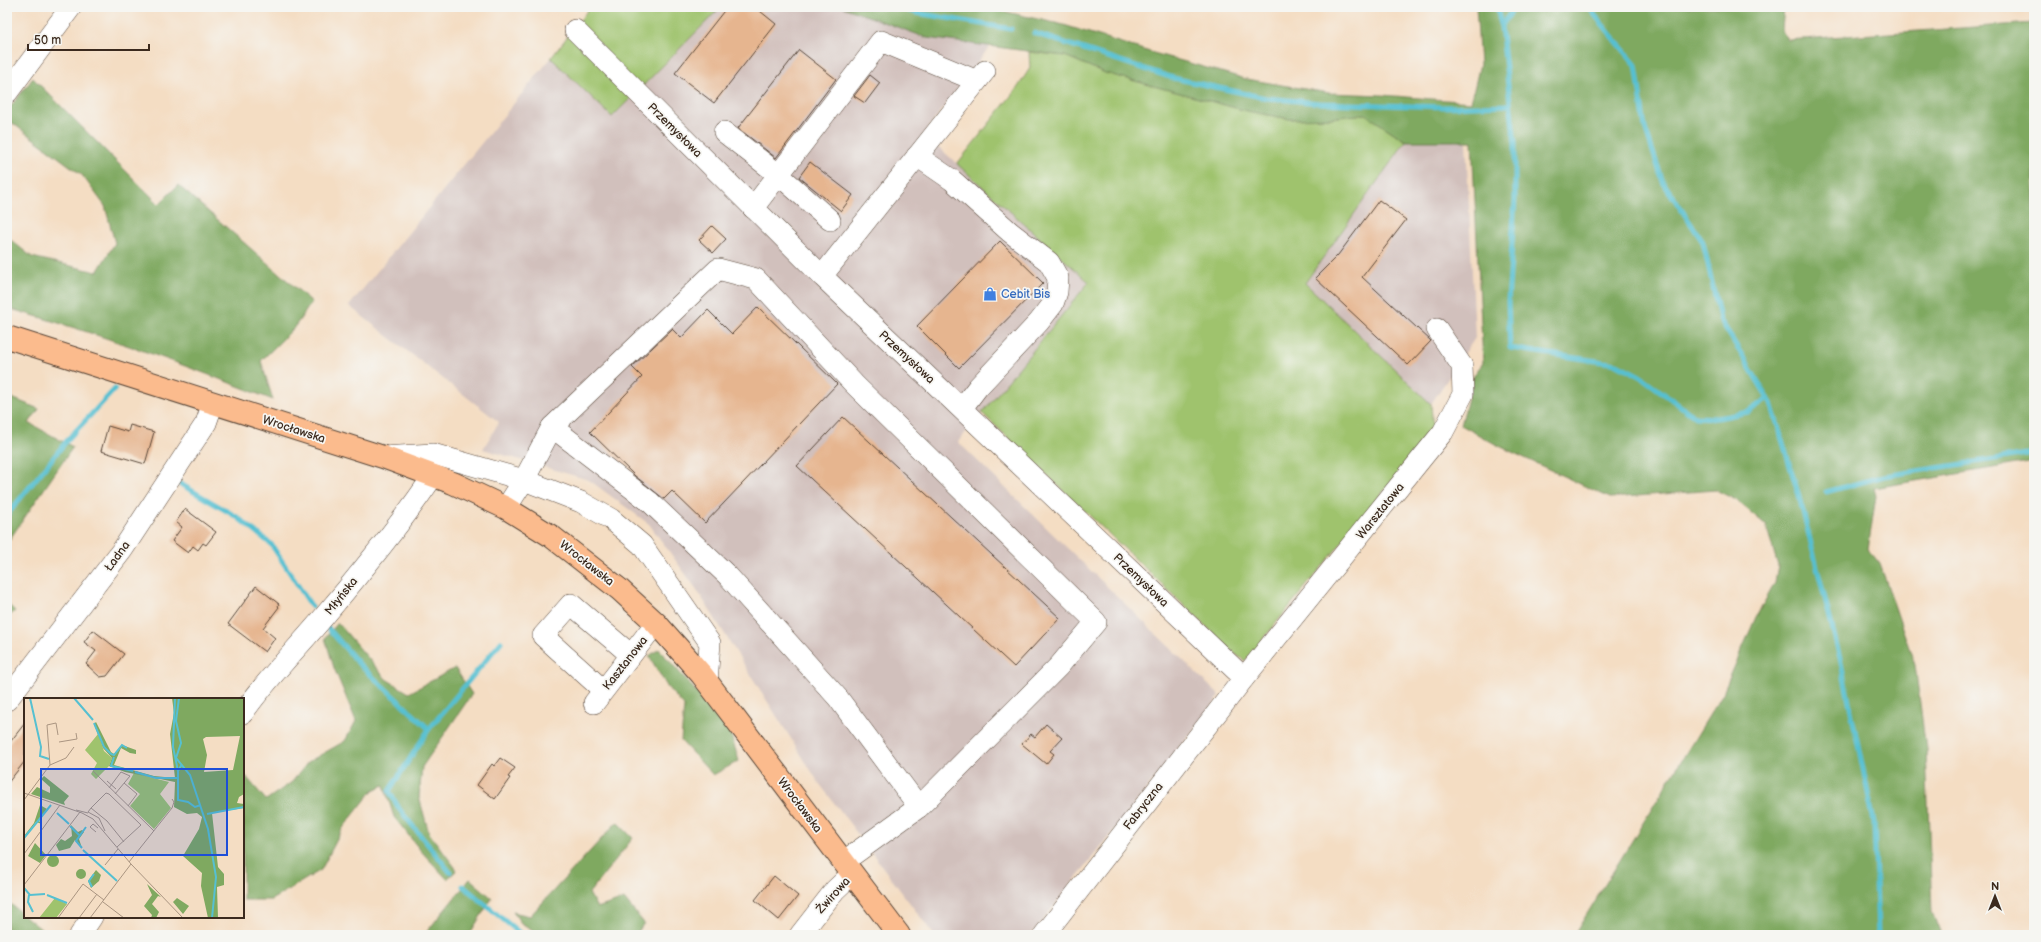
<svg xmlns="http://www.w3.org/2000/svg" width="2041" height="942" viewBox="0 0 2041 942" font-family="'Balsamiq Sans',sans-serif">
	<rect width="100%" height="100%" fill="#f6f6f2"/>
	<filter id="ink" filterUnits="userSpaceOnUse"><feTurbulence type="fractalNoise" baseFrequency=".025" numOctaves="2"/><feDisplacementMap in="SourceGraphic" scale="8" xChannelSelector="R" yChannelSelector="G"/><feConvolveMatrix kernelMatrix="1 2 1 2 8 2 1 2 1" color-interpolation-filters="sRGB"/></filter>
	<filter id="wash" filterUnits="userSpaceOnUse"><feTurbulence type="fractalNoise" baseFrequency=".012" numOctaves="4" result="noise"/><feDisplacementMap in="SourceGraphic" scale="16" xChannelSelector="R" yChannelSelector="G"/><feGaussianBlur stdDeviation="0.9" result="paint"/><feColorMatrix in="noise" values="0 0 0 0 0 0 0 0 0 0 0 0 0 0 0 0 0 1.4 0 .05"/><feComposite in="paint" operator="in"/></filter>
	<g filter="url(#wash)">
		<rect width="100%" height="100%" fill="#f4ddc3"/>
		<g fill="#d1c0bc">
			<path d="M721,7H843L927,38L990,46L924,134L1089,282L958,442L1220,696L1031,935H934L819,783L695,587L649,524L589,480L483,449L499,422L349,306L551,58L612,117Z"/>
			<path d="M1406,141H1466L1475,338L1431,404L1304,283Z"/>
		</g>
		<g fill="#9fc36d" stroke="#6d7646">
			<path d="M590,7H721L612,117L551,58Z"/>
			<path d="M1029,52L1065,56L1105,73L1247,111L1290,119L1330,118L1365,114L1406,141L1305,283L1431,404L1433,431L1245,661L1235,654L982,413L1089,282L957,164L1018,87L1030,68Z"/>
		</g>
		<g fill="#7fa960" stroke="#5d6a3f">
			<path d="M843,7H985L1064,25L1150,52L1246,79L1329,93L1382,95L1471,102L1480,64L1476,7H1784L1782,30L1787,40L2034,23V461L1874,488L1876,496L1868,549L1880,564L1915,665L1926,749L1932,912L1941,935H1574L1723,693L1756,617L1775,583L1778,566L1766,525L1736,500L1716,490L1610,498L1497,445L1461,425L1474,375L1483,363L1472,141H1406L1365,114L1330,118L1290,119L1247,111L1105,73L1065,56L927,38Z"/>
			<path d="M33,78L159,204L178,185L312,302L294,328L261,361L273,400C186,365 98,333 7,308V237L32,257L97,272L115,243L105,206L82,175L7,119V111Z"/>
			<path d="M7,396L39,409L29,423L73,447L7,543Z"/>
			<path d="M7,603L15,611L7,618Z"/>
			<path d="M338,623L386,679L409,693L455,668L472,694L422,767L419,797L429,833L457,870L447,879L421,851L394,817L384,785L373,790L343,828L321,870L271,900H243V773L266,800L292,782L308,762L345,741L356,721L334,668L325,638Z"/>
			<path d="M659,649L729,729L739,761L713,775L681,741L684,706L668,688L649,656Z"/>
			<path d="M617,822L633,838L589,893L597,908L624,899L644,923L636,935H541L521,923L513,912L530,916Z"/>
			<path d="M470,879L492,898L469,935H424Z"/>
			<path d="M7,901L48,935H7Z"/>
		</g>
		<g fill="none" stroke-linecap="round" stroke-linejoin="round">
			<g stroke="#56c0d1" stroke-width="5">
				<path d="M897,7L917,13L1011,29"/>
				<path d="M1497,7L1501,26"/>
				<path d="M1515,7L1501,26L1515,143V200L1508,302L1510,348L1617,364L1640,376L1695,417L1718,418L1748,412L1768,398"/>
				<path d="M1590,7L1593,13L1636,65L1645,128L1663,182L1703,242L1720,319L1771,403L1799,496L1840,658L1874,822L1878,935"/>
				<path d="M1034,33L1173,78L1266,98L1319,103L1445,107L1510,105"/>
				<path d="M177,482L237,517L271,544L312,607"/>
				<path d="M1826,492L1884,476L2034,453"/>
				<path d="M7,515L69,438L115,389"/>
				<path d="M328,628L360,665L429,729"/>
				<path d="M450,872L400,810L389,791L429,729L501,642"/>
				<path d="M463,886L522,935"/>
			</g>
		</g>
		<g id="blocks">
			<g fill="#e6b58f">
				<path d="M727,7H755L776,24L714,103L675,73Z"/>
				<path d="M799,50L836,79L776,158L738,128Z"/>
				<path d="M870,75L880,83L865,103L854,96Z"/>
				<path d="M810,162L853,195L841,211L799,177Z"/>
				<path d="M1379,200L1406,220L1362,277L1431,341L1408,365L1315,278L1338,255Z"/>
				<path d="M712,226L726,239L713,253L699,240Z"/>
				<path d="M1000,241L1043,283L959,368L917,326Z"/>
				<path d="M758,307L837,384L705,523L672,491L664,499L635,476L590,432L642,377L632,367L672,329L681,338L708,310L732,334Z"/>
				<path d="M843,417L1060,618L1014,667L797,466Z"/>
				<path d="M130,425L154,432L145,464L101,451L108,426L128,432Z"/>
				<path d="M185,509L216,532L206,545L203,543L198,550L193,546L188,553L172,541L182,527L176,522Z"/>
				<path d="M256,586L279,604L278,606L279,607L263,628L275,638L265,652L228,624Z"/>
				<path d="M93,630L124,654L107,676L100,677L86,664L96,651L84,642Z"/>
				<path d="M25,723V761L7,784V746Z"/>
				<path d="M1046,724L1062,738L1050,751L1054,754L1046,764L1022,744L1031,734L1035,737Z"/>
				<path d="M500,758L515,768L508,777L510,778L495,799L477,785L492,764L494,766Z"/>
				<path d="M774,876L798,896L779,920L755,900Z"/>
			</g>
		</g>
	</g>
	<g filter="url(#ink)">
		<use href="#blocks" fill-opacity="0" stroke="#574537" stroke-width="1"/>
		<g fill="none" stroke-linecap="round" stroke-linejoin="round">
			<g stroke="#574537" stroke-width="22">
				<g id="minor">
					<path d="M575,30L822,276L1244,678"/>
					<path d="M7,93L71,7"/>
					<path d="M724,132L779,175L830,220"/>
					<path d="M917,156L952,180L1010,232L1049,262L1058,278L1057,292L1053,304L1039,322L978,387L962,408"/>
					<path d="M753,208L881,41L977,81"/>
					<path d="M822,276L985,71"/>
					<path d="M552,427L718,269L756,279L854,384L1096,622L1059,666L919,807L843,862"/>
					<path d="M383,457L433,454L524,480L506,508"/>
					<path d="M707,682L710,643L642,545L611,519L581,502L524,480L552,427L650,502L728,576L838,698L919,807"/>
					<path d="M603,690L543,636L571,604L631,655"/>
					<path d="M7,700L123,549L206,423L213,403"/>
					<path d="M594,703L656,623"/>
					<path d="M243,713C268,677 299,647 327,613C364,569 401,524 433,476"/>
					<path d="M80,935L92,917"/>
					<path d="M800,935L835,890L852,874"/>
					<path d="M1044,935L1244,678L1443,432L1463,394L1462,366L1437,329"/>
				</g>
			</g>
			<g stroke="#574537" stroke-width="24">
				<path id="major" d="M7,337L383,457L453,483L506,508L551,536L619,589L656,623L702,675L899,935"/>
			</g>
			<use href="#minor" stroke="#fff" stroke-width="21"/>
			<use href="#major" stroke="#fbbb8d" stroke-width="22"/>
		</g>
	</g>
	<defs>
		<g id="shop-bare" transform="scale(1.08)"><path d="M-5-2.5h2.3a2.7 3.5 0 0 1 5.4 0H5L5.5 6h-11ZM-1.5-2.5h3a1.5 2.3 0 0 0-3 0Z" fill="#3f7fe0" stroke="#f6f6f2" stroke-width="2.5" paint-order="stroke"/></g>
	</defs>
	<g fill-rule="evenodd">
		<use href="#shop-bare" x="990" y="294"/>
	</g>
	<g text-anchor="middle" stroke-width="3.5" stroke-linejoin="round" paint-order="stroke">
		<g font-size="12" fill="#3b2a1e" stroke="#f6f6f2">
			<text transform="translate(675 130) rotate(45)" y="4">Przemysłowa</text>
			<text transform="translate(907 357) rotate(43)" y="4">Przemysłowa</text>
			<text transform="translate(294 429) rotate(18)" y="4">Wrocławska</text>
			<text transform="translate(1380 511) rotate(-51)" y="4">Warsztatowa</text>
			<text transform="translate(117 556) rotate(-54)" y="4">Ładna</text>
			<text transform="translate(587 563) rotate(38)" y="4">Wrocławska</text>
			<text transform="translate(1141 580) rotate(44)" y="4">Przemysłowa</text>
			<text transform="translate(341 596) rotate(-51)" y="4">Młyńska</text>
			<text transform="translate(625 663) rotate(-52)" y="4">Kasztanowa</text>
			<text transform="translate(800 805) rotate(53)" y="4">Wrocławska</text>
			<text transform="translate(1143 806) rotate(-52)" y="4">Fabryczna</text>
			<text transform="translate(833 895) rotate(-48)" y="4">Żwirowa</text>
		</g>
		<g font-size="12" fill="#366cbe" stroke="#f6f6f2" text-anchor="start">
			<text x="1001" y="298">Cebit Bis</text>
		</g>
	</g>
	<g transform="translate(24 698)">
		<rect width="220" height="220" fill="#f4ddc3"/>
		<path d="M74,36L80,53L88,60L85,68L72,81L67,76L73,65L61,52ZM110,75L145,84L136,96L147,110L130,131L106,108L116,96L104,86ZM31,200L43,206L32,220H15Z" fill="#9fc36d"/>
		<path d="M148,0H220V96L215,99L213,105L220,106V110L188,115L194,169L200,176V187L193,189L194,220H184L177,188L178,175L159,158L175,131L178,119L173,115L163,116L150,109L151,84L101,74L85,68L88,60L79,50L70,26L72,24L87,54L90,56L98,47L112,52V56L106,55L97,50L90,67L130,78L151,80L146,36L150,15ZM216,38L209,72L180,74L183,57L179,41L182,39ZM20,78L45,98L40,104L41,107L7,96L13,89L26,95V89L17,81ZM16,107L23,111L15,123L18,126L12,124L1,139L0,146V138L10,125ZM47,127L54,134L58,132L60,134L55,141L58,150L51,142L46,150L35,153L32,147L37,141L41,143L48,138ZM11,145L22,157L16,165L4,158ZM23 163a6 6 0 1 1 12 0a6 6 0 1 1-12 0ZM52 176a5 5 0 1 1 10 0a5 5 0 1 1-10 0ZM72,172L77,177L75,183L67,190L64,183ZM123,186L137,199L134,198L128,206L135,214L132,220H127L128,217L120,208L128,197ZM153,200L165,208L159,216L149,204Z" fill="#7fa960" fill-rule="evenodd"/>
		<path fill="none" stroke="#56c0d1" stroke-width="2" d="M6,0L17,49L16,58L25,61M50,0L69,22M151,0L149,49L154,73M155,0L152,23L157,45L152,60L166,77L184,131L192,179L188,220M70,25L80,49L87,56L90,57L98,47L103,50M90,59L87,68L109,73M158,66L154,73V102L164,104L171,109L177,107M111,74L132,80H154M33,115L45,126M183,116L220,109M46,128L55,137M0,140L27,107M58,150L52,143L62,129M59,152L93,183M68,189L65,183L70,176M0,190L6,197L21,196M5,197L4,204L9,214M23,197L43,205"/>
		<path fill="none" stroke="#aa9581" stroke-width="1" d="M35,44L53,41L52,35M26,67L42,60L50,49M69,73L130,133M83,83L92,91M100,85L113,96L104,108M85,90L97,74L106,78M0,95L58,115L69,121L107,166L159,220M91,96L106,78M0,102L26,67L23,27L32,25L34,37M67,110L82,95L85,96L117,127L93,149M52,112L64,115M81,133L75,120L64,114L67,110L83,123L100,144M72,134L66,129L69,126L74,130M0,156L36,107M105,164L148,110L150,104L148,101M81,167L94,151M0,187L56,114M79,204L100,220M34,220L59,186L80,202M55,220L73,196M66,220L107,166"/>
		<path fill="#1d4ed8" fill-opacity="0.15" stroke="#1d4ed8" stroke-width="2" d="M17,71H203V157H17Z"/>
		<rect width="220" height="220" fill="none" stroke="#3b2a1e" stroke-width="2"/>
	</g>
	<rect width="2041" height="942" fill="none" stroke="#f6f6f2" stroke-width="24"/>
	<g transform="translate(1995 896)" stroke="#f6f6f2" stroke-width="3" paint-order="stroke">
	<path d="M0-3L7 15L0 10L-7 15Z" fill="#3b2a1e"/>
	<text y="-6" font-size="11" font-weight="bold" text-anchor="middle" fill="#3b2a1e">N</text>
	</g>
	<path d="M28 44v6h121v-6" fill="none" stroke="#3b2a1e" stroke-width="2"/>
	<text x="34" y="44" font-size="12" fill="#3b2a1e" stroke="#f6f6f2" stroke-width="3" paint-order="stroke">50 m</text>
</svg>
